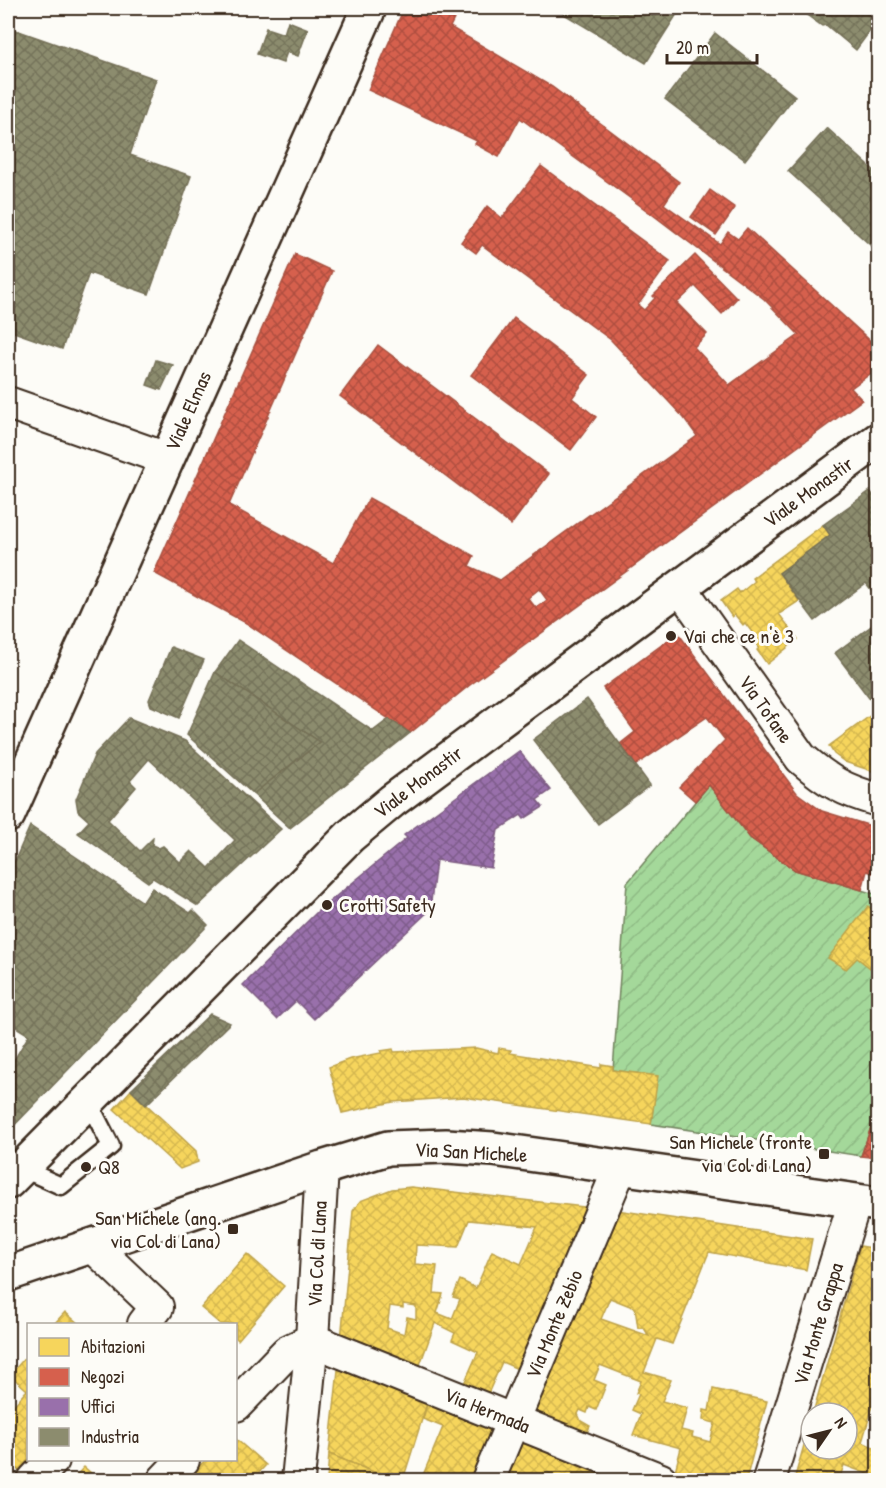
<svg xmlns="http://www.w3.org/2000/svg" width="886" height="1488" viewBox="0 0 886 1488" font-family="'Patrick Hand',sans-serif">
	<defs>
		<pattern id="garden-furrows" width="10" height="10" patternUnits="userSpaceOnUse" patternTransform="scale(1.5)"><rect width="10" height="10" fill="#a4d89a"/><path d="M-1 1l2-2M0 10L10 0M9 11l2-2" fill="none" stroke="#8eba84"/></pattern>
		<pattern id="homes-cross-hatch" width="8" height="8" patternUnits="userSpaceOnUse" patternTransform="scale(1.5)"><rect width="8" height="8" fill="#f6d55c"/><path d="M0 0l8 8M0 8l8-8" fill="none" stroke="#d4b750"/></pattern>
		<pattern id="shops-cross-hatch" width="8" height="8" patternUnits="userSpaceOnUse" patternTransform="scale(1.5)"><rect width="8" height="8" fill="#d6604d"/><path d="M0 0l8 8M0 8l8-8" fill="none" stroke="#af4f3f"/></pattern>
		<pattern id="offices-cross-hatch" width="8" height="8" patternUnits="userSpaceOnUse" patternTransform="scale(1.5)"><rect width="8" height="8" fill="#9970ab"/><path d="M0 0l8 8M0 8l8-8" fill="none" stroke="#7e5c8b"/></pattern>
		<pattern id="industry-cross-hatch" width="8" height="8" patternUnits="userSpaceOnUse" patternTransform="scale(1.5)"><rect width="8" height="8" fill="#8c8c6e"/><path d="M0 0l8 8M0 8l8-8" fill="none" stroke="#74735a"/></pattern>
	</defs>
	<rect width="100%" height="100%" fill="#fdfcf7"/>
	<filter id="ink" filterUnits="userSpaceOnUse"><feTurbulence type="fractalNoise" baseFrequency=".0167" numOctaves="2"/><feDisplacementMap in="SourceGraphic" scale="12" xChannelSelector="R" yChannelSelector="G"/><feConvolveMatrix kernelMatrix="1 2 1 2 8 2 1 2 1" color-interpolation-filters="sRGB"/></filter>
	<g filter="url(#ink)">
		<path fill="url(#garden-furrows)" stroke="#70815c" stroke-width="1.5" d="M709,785L750,838L795,870L878,895V1107L861,1156L651,1124L657,1077L613,1070L627,883Z"/>
		<g fill="url(#homes-cross-hatch)" stroke="#bea249" stroke-width="1.5" fill-rule="evenodd">
			<path d="M823,525L830,535L779,573L799,601L779,614L798,639L767,664L757,650L759,648L752,638L755,636L745,623L743,625L735,615L732,617L721,601L737,589L740,593L755,581L752,578Z"/>
			<path d="M878,710V773L845,762L834,754L829,746Z"/>
			<path d="M868,906L878,914V974L857,958L846,969L828,958Z"/>
			<path d="M476,1048L498,1053L499,1048L511,1050L510,1053L601,1068V1064L613,1066V1070L658,1076L651,1124L463,1097L393,1102L342,1113L329,1067L350,1059L381,1053V1051L393,1049L394,1052Z"/>
			<path d="M131,1090L196,1151L198,1162L180,1169L114,1109Z"/>
			<path d="M411,1187L584,1207L587,1211L520,1370L502,1362L486,1398L462,1388L478,1352L452,1340L455,1333L435,1323L418,1370L341,1340L353,1211L360,1201L392,1189ZM469,1220L537,1227L521,1264L492,1251L476,1288L460,1280L453,1297L460,1299L452,1319L437,1313L443,1294L434,1293L437,1266L415,1264L416,1245L458,1247ZM403,1304L416,1306V1319L407,1317L404,1334L387,1328L390,1306L403,1308Z"/>
			<path d="M610,1209L812,1239L806,1270L709,1252L672,1344L657,1339L644,1372L671,1380L662,1401L687,1408L681,1430L693,1433L692,1437L710,1442L715,1423L703,1420L704,1410L709,1411L713,1389L767,1401L746,1480H698L675,1471L681,1448L633,1435L641,1414L632,1410L639,1394L636,1393L641,1381L600,1365L594,1380L606,1385L596,1410L589,1407L587,1413L580,1410L578,1414L581,1421L590,1426L585,1437L528,1413ZM610,1298L635,1308L638,1328H644L649,1336L601,1319Z"/>
			<path d="M860,1246L878,1249V1351L875,1349L872,1360L878,1362V1396L876,1395L862,1442L878,1449V1478L844,1465L839,1480H794L811,1421V1449H847V1413H813Z"/>
			<path d="M247,1254L284,1286L238,1340L236,1338V1324H220L201,1308Z"/>
			<path d="M65,1312L79,1324H54Z"/>
			<path d="M28,1354V1460H33L21,1473L17,1469L8,1480V1412L27,1390L10,1375Z"/>
			<path d="M346,1367L429,1397L403,1480L386,1477L329,1454L338,1370Z"/>
			<path d="M429,1397L499,1425L475,1480H421L443,1427L423,1419Z"/>
			<path d="M518,1435L621,1476L619,1480H564L550,1474L548,1480H498Z"/>
			<path d="M236,1439L266,1465L252,1480H187L205,1460H236Z"/>
			<path d="M329,1454L386,1477V1480H327Z"/>
			<path d="M84,1467L99,1480H72Z"/>
		</g>
		<g fill="url(#shops-cross-hatch)" stroke="#a8503f" stroke-width="1.5" fill-rule="evenodd">
			<path d="M404,8H438L455,17L450,27L552,87L679,182L664,204L720,244L728,232L738,239L747,228L875,345L878,341V368L851,388L862,400L470,685L410,733L246,623L154,573L295,254L332,271L229,505L333,563L369,498L474,556L469,566L500,580L697,436L684,418L611,340L482,245L476,253L461,242L487,206L502,218L541,166L670,261L638,305L644,310L655,298L653,296L695,255L737,298L722,314L695,286L677,303L707,334L694,347L729,385L799,335L764,299L653,215L520,118L499,157L475,144L477,141L368,90ZM539,589L547,600L536,608L528,598Z"/>
			<path d="M710,190L735,208L716,235L691,217Z"/>
			<path d="M514,318L589,375L572,398L596,417L571,450L471,375Z"/>
			<path d="M378,345L549,474L511,525L340,396Z"/>
			<path d="M678,633L797,793L822,811L878,828V880L875,879L876,874L867,871L862,890L795,870L750,838L709,785L695,801L679,787L725,740L707,717L636,765L620,744L635,732L603,688Z"/>
			<path d="M878,1107V1158L861,1156Z"/>
		</g>
		<path fill="url(#offices-cross-hatch)" stroke="#7d5b81" stroke-width="1.5" d="M519,751L551,790L537,800L543,807L524,819L521,815L498,830L491,868L436,860L430,910L314,1019L296,1001L277,1019L243,985L318,911L407,838L404,835Z"/>
		<g fill="url(#industry-cross-hatch)" stroke="#746f56" stroke-width="1.5" fill-rule="evenodd">
			<path d="M554,8H667L677,14L646,63Z"/>
			<path d="M797,8H878V20L856,50L826,25L822,26Z"/>
			<path d="M288,21L308,29L298,56L287,52L283,63L257,54L266,28L284,34Z"/>
			<path d="M13,29L156,79L130,155L191,176L149,294L89,273L62,349L8,330V44Z"/>
			<path d="M715,33L795,96L745,160L665,99Z"/>
			<path d="M827,128L878,174V252L788,171Z"/>
			<path d="M156,360L173,365L161,390L147,385Z"/>
			<path d="M870,491L878,502V599L866,583L815,621L779,573L830,535L823,525Z"/>
			<path d="M878,621V710L835,653Z"/>
			<path d="M238,640L373,731L389,719L410,733L290,828L253,794L320,742L215,672Z"/>
			<path d="M171,647L204,660L179,718L151,706L149,700Z"/>
			<path d="M215,672L320,742L253,794L187,735Z"/>
			<path d="M587,699L650,785L598,824L533,740Z"/>
			<path d="M129,718L185,741L281,829L198,906L153,878L148,882L78,833L89,821L78,811L76,799L95,754ZM149,759L235,840L209,868L191,851L180,862L163,846L159,848L152,845L153,838L140,851L108,820L136,787L130,781Z"/>
			<path d="M30,826L143,902L152,888L190,913L193,910L208,925L8,1132V1070L29,1035L8,1022V876Z"/>
			<path d="M210,1014L230,1023L146,1105L131,1090Z"/>
		</g>
		<g fill="none" stroke-linecap="round" stroke-linejoin="round">
			<g stroke="#3b2a1e" stroke-width="21">
				<path id="lane" d="M21,1168L61,1186L111,1146L88,1101"/>
			</g>
			<g stroke="#3b2a1e" stroke-width="36">
				<g id="street">
					<path d="M8,403L167,459"/>
					<path d="M680,587L801,758C829,782 843,790 878,800"/>
					<path d="M92,1245L157,1307L144,1324"/>
					<path d="M236,1405L287,1352L312,1340L661,1480"/>
					<path d="M34,1480L53,1460"/>
					<path d="M164,1480L183,1460"/>
					<path d="M298,1480L312,1340L322,1168"/>
					<path d="M488,1480L620,1168"/>
					<path d="M769,1480L855,1201"/>
				</g>
			</g>
			<g stroke="#3b2a1e" stroke-width="38">
				<g id="secondary">
					<path d="M8,815L369,8"/>
					<path d="M8,1182L350,836L392,801L878,440"/>
					<path d="M8,1274L322,1168L388,1148L446,1146L493,1149L878,1204"/>
				</g>
			</g>
			<use href="#lane" stroke="#fdfcf7" stroke-width="16"/>
			<use href="#street" stroke="#fdfcf7" stroke-width="32"/>
			<use href="#secondary" stroke="#fdfcf7" stroke-width="33"/>
		</g>
	</g>
	<g fill="#3b2a1e" stroke="#fdfcf7" stroke-width="2">
		<circle cx="671" cy="636" r="6"/>
		<circle cx="327" cy="905" r="6"/>
		<rect x="818" y="1148" width="12" height="12" rx="3"/>
		<circle cx="86" cy="1167" r="6"/>
		<rect x="227" y="1223" width="12" height="12" rx="3"/>
	</g>
	<g text-anchor="middle" stroke-width="6" stroke-linejoin="round" paint-order="stroke">
		<g font-size="20" fill="#3b2a1e" stroke="#fdfcf7">
			<text transform="translate(188 411) rotate(-66)" y="7">Viale Elmas</text>
			<text transform="translate(808 492) rotate(-36)" y="7">Viale Monastir</text>
			<text transform="translate(766 709) rotate(55)" y="7">Via Tofane</text>
			<text transform="translate(418 782) rotate(-37)" y="7">Viale Monastir</text>
			<text transform="translate(471 1152) rotate(3)" y="7">Via San Michele</text>
			<text transform="translate(317 1254) rotate(-87)" y="7">Via Col di Lana</text>
			<text transform="translate(554 1324) rotate(-67)" y="7">Via Monte Zebio</text>
			<text transform="translate(818 1324) rotate(-73)" y="7">Via Monte Grappa</text>
			<text transform="translate(487 1410) rotate(22)" y="7">Via Hermada</text>
		</g>
		<g font-size="20" fill="#3b2a1e" stroke="#fdfcf7" text-anchor="start">
			<text x="683" y="643">Vai che ce n'è 3</text>
			<text x="339" y="912">Crotti Safety</text>
			<text x="812" y="1149" text-anchor="end">San Michele (fronte<tspan x="812" dy="23">via Col di Lana)</tspan></text>
			<text x="98" y="1174">Q8</text>
			<text x="221" y="1225" text-anchor="end">San Michele (ang.<tspan x="221" dy="23">via Col di Lana)</tspan></text>
		</g>
	</g>
	<rect width="886" height="1488" fill="none" stroke="#fdfcf7" stroke-width="30"/>
	<rect x="15" y="15" width="856" height="1458" fill="none" stroke="#3b2a1e" stroke-width="2" filter="url(#ink)"/>
	<rect x="27" y="1323" width="210" height="138" fill="#fdfcf7" stroke="#afa8a0" stroke-width="1.5"/>
	<rect x="39" y="1338" width="30" height="18" fill="#f6d55c" stroke="#afa8a0" stroke-width="1.5"/>
	<text x="81" y="1353" font-size="18" fill="#3b2a1e">Abitazioni</text>
	<rect x="39" y="1368" width="30" height="18" fill="#d6604d" stroke="#afa8a0" stroke-width="1.5"/>
	<text x="81" y="1383" font-size="18" fill="#3b2a1e">Negozi</text>
	<rect x="39" y="1398" width="30" height="18" fill="#9970ab" stroke="#afa8a0" stroke-width="1.5"/>
	<text x="81" y="1413" font-size="18" fill="#3b2a1e">Uffici</text>
	<rect x="39" y="1428" width="30" height="18" fill="#8c8c6e" stroke="#afa8a0" stroke-width="1.5"/>
	<text x="81" y="1443" font-size="18" fill="#3b2a1e">Industria</text>
	<g transform="translate(829 1431) rotate(55)"><circle r="28" fill="#fdfcf7" stroke="#afa8a0" stroke-width="1.5"/>
	<path d="M0-4.5L10 22L0 15L-10 22Z" fill="#3b2a1e"/>
	<text y="-9" font-size="16" font-weight="bold" text-anchor="middle" fill="#3b2a1e">N</text>
	</g>
	<path d="M667 54v9h90v-9" fill="none" stroke="#3b2a1e" stroke-width="3"/>
	<text x="676" y="54" font-size="18" fill="#3b2a1e" stroke="#fdfcf7" stroke-width="4.5" paint-order="stroke">20 m</text>
</svg>
